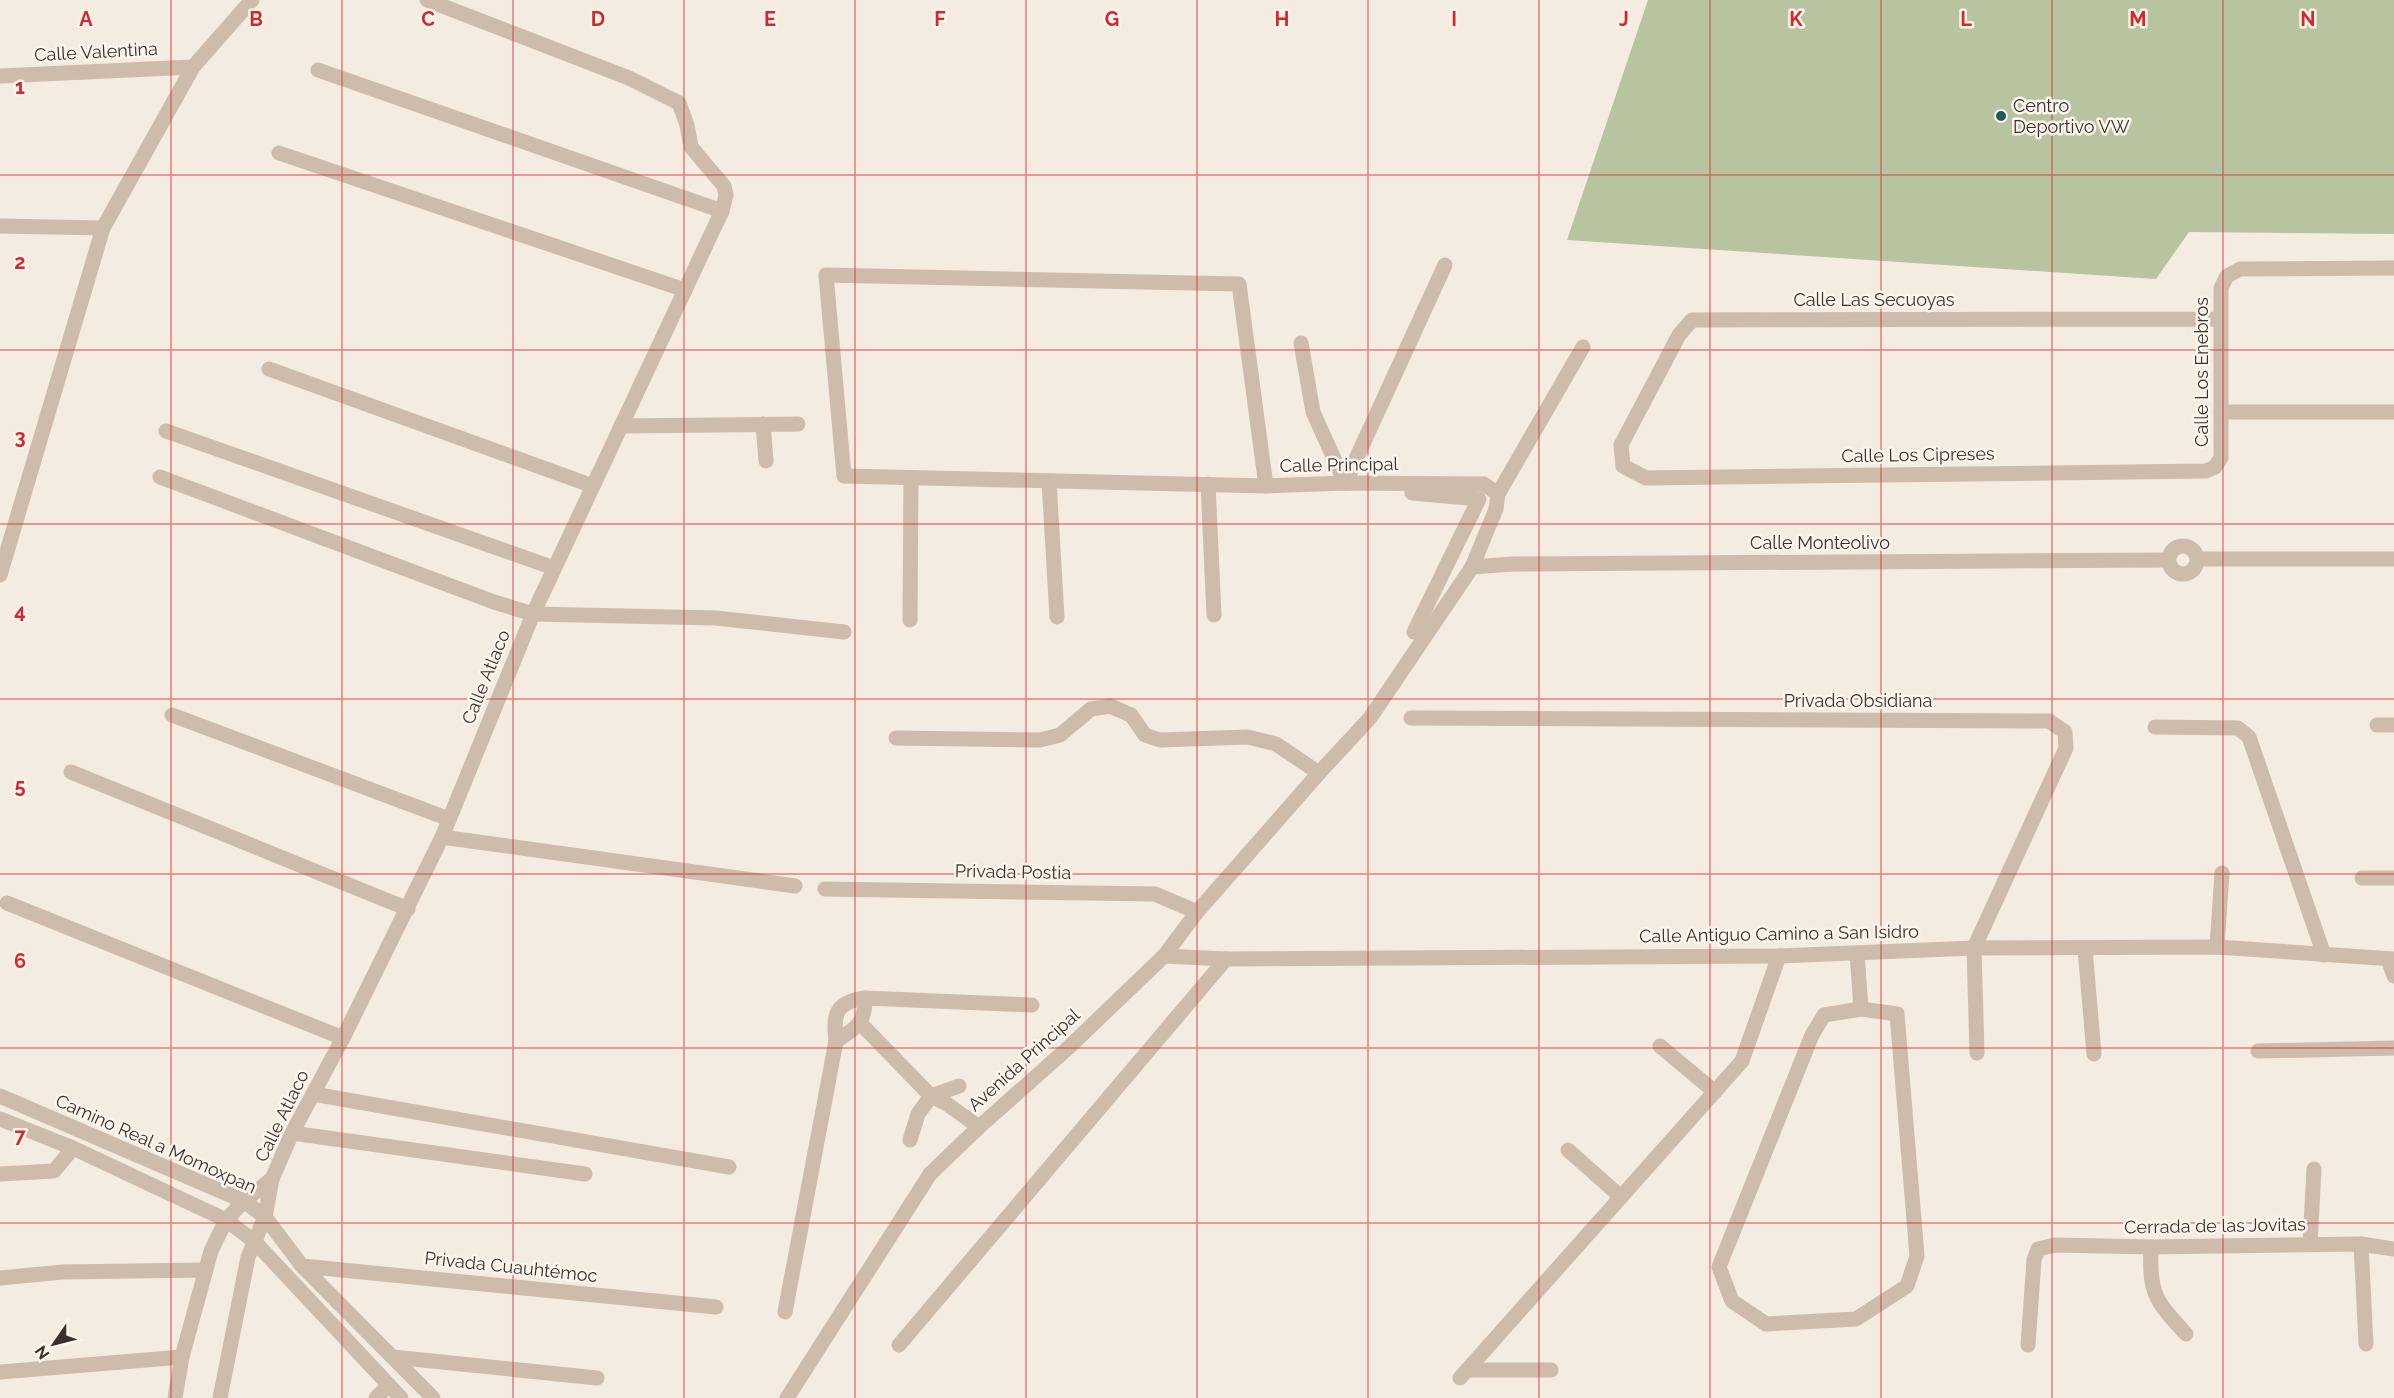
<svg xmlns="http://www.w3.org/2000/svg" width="2394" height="1398" viewBox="0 0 2394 1398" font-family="Raleway,sans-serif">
	<rect width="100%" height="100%" fill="#f4ebe1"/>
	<path fill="#b8c4a0" d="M1648,0H2394V234L2189,232L2156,279L1567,240Z"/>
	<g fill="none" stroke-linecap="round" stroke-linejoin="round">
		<g stroke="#cdbbac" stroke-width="15">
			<path d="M318,70L722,211"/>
			<path d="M0,76L193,67"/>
			<path d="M279,153L685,290"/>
			<path d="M0,226L103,228"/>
			<path d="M2221,319L1692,320L1679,335L1621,445L1623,466L1646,478L2206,471L2215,467L2221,458V288L2227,276L2240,269L2394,268"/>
			<path d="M1301,343L1313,412L1345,483"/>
			<path d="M269,369L593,486"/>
			<path d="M2221,412H2394"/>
			<path d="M763,424L766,461"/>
			<path d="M621,426L798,424"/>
			<path d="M166,431L554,568"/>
			<path d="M1357,458L1345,483L1445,265"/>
			<path d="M160,477L494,602L533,614L716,618L844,632"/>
			<path d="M1049,481L1057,617"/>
			<path d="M1208,484L1214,615"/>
			<path d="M1266,486L1239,284L826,275L844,476L1266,486L1345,483L1484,484L1498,494"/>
			<path d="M1412,493L1479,499L1414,632"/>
			<circle cx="2183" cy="560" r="14"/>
			<path d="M2197,559H2394"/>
			<path d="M1472,567L1513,564L2168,560"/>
			<path d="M0,575L103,228L193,67L252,0"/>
			<path d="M910,620L911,478"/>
			<path d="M172,715L449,819"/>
			<path d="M1411,718L2049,721L2065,732L2066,748L1974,948L1977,1053"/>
			<path d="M2377,725H2394"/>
			<path d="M2155,727L2238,728L2249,737L2324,955"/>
			<path d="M896,738L1040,740L1060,735L1091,709L1110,706L1131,715L1145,735L1160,740L1248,737L1276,744L1319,773"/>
			<path d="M71,772L408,909"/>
			<path d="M442,837L795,886"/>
			<path d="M2362,878H2394"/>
			<path d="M825,889L1155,894L1197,912"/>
			<path d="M7,903L343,1038"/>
			<path d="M2217,947L2222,873"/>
			<path d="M2085,949L2094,1054"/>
			<path d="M1857,953L1861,1009"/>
			<path d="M1164,956L1226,959L1779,956L1974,948L2217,947L2394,959"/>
			<path d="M2388,959L2394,976"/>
			<path d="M865,998L1032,1005"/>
			<path d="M865,998C866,1023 855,1029 836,1041C833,1015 835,1002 865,998Z"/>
			<path d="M1861,1009L1897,1014L1917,1256L1907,1286L1856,1319L1766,1324L1732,1301L1719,1267L1812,1035L1824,1015Z"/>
			<path d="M860,1023L931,1096L947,1104L979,1127"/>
			<path d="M1660,1046L1715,1092"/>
			<path d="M2258,1051L2394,1048"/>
			<path d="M313,1094L729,1167"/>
			<path d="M0,1096L244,1201L265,1217L302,1266L433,1398"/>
			<path d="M0,1119L73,1148L226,1220L254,1241L401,1398"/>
			<path d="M292,1133L585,1174"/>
			<path d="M910,1140L918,1114L931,1096L959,1086"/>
			<path d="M1568,1150L1621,1197"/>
			<path d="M0,1174L54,1171L73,1148"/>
			<path d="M2310,1244L2314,1169"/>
			<path d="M2361,1244L2366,1344"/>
			<path d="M2151,1247C2149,1294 2155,1300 2186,1334"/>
			<path d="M302,1266L716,1307"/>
			<path d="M0,1278L63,1272L205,1270"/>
			<path d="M785,1312L836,1041"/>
			<path d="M899,1345L1226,959"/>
			<path d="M2028,1345L2034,1260L2038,1249L2055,1245L2151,1247L2361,1244L2394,1249"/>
			<path d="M393,1357L597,1378"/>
			<path d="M1467,1370H1551"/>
			<path d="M0,1372L182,1357"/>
			<path d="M1460,1378L1742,1061L1779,956"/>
			<path d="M175,1398L182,1357L211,1251L226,1220L244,1201L272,1179"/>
			<path d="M220,1398L248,1257L265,1217L272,1179L292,1133L343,1038L442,837L533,614L722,211L726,195L724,186L691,147L687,125L679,103L629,78L427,0"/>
			<path d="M376,1398L389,1385"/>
			<path d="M787,1398L930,1174L979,1127L1068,1048L1164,956L1197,912L1319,773L1370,718L1472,567L1496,509L1498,494L1583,347"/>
		</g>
	</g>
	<path fill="none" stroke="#d62828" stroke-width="1.5" stroke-opacity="0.55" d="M171,0V1398M342,0V1398M513,0V1398M684,0V1398M855,0V1398M1026,0V1398M1197,0V1398M1368,0V1398M1539,0V1398M1710,0V1398M1881,0V1398M2052,0V1398M2223,0V1398M0,175H2394M0,350H2394M0,524H2394M0,699H2394M0,874H2394M0,1048H2394M0,1223H2394"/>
	<circle fill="#1f5a5e" stroke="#fbf5ee" stroke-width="2" cx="2001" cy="116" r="6"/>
	<g text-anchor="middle" stroke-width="5" stroke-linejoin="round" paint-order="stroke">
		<g font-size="18" fill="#3b302b" stroke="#fbf5ee">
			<text transform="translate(96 52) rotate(-3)" y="6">Calle Valentina</text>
			<text x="1874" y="306">Calle Las Secuoyas</text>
			<text transform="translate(2202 372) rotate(-90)" y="6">Calle Los Enebros</text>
			<text transform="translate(1918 455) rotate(-1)" y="6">Calle Los Cipreses</text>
			<text transform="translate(1339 465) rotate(-1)" y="6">Calle Principal</text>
			<text x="1820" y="549">Calle Monteolivo</text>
			<text transform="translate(486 677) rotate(-68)" y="6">Calle Atlaco</text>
			<text x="1858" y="707">Privada Obsidiana</text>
			<text transform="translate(1013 872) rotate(1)" y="6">Privada Postia</text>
			<text transform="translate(1779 934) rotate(-1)" y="6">Calle Antiguo Camino a San Isidro</text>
			<text transform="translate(1024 1060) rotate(-42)" y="6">Avenida Principal</text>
			<text transform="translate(282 1116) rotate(-64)" y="6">Calle Atlaco</text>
			<text transform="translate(156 1144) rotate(24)" y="6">Camino Real a Momoxpan</text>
			<text transform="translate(2215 1226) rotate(-1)" y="6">Cerrada de las Jovitas</text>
			<text transform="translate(511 1267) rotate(6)" y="6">Privada Cuauhtémoc</text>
		</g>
		<g font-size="18" fill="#3b302b" stroke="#fbf5ee" text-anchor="start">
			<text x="2013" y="112">Centro<tspan x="2013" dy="21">Deportivo VW</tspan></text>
		</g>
	</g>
	<g font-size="20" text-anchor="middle" font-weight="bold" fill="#d62828" stroke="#fbf5ee" stroke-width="5" stroke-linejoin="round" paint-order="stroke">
		<text x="86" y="26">A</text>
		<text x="256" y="26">B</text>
		<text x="428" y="26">C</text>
		<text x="598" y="26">D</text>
		<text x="770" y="26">E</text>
		<text x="940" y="26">F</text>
		<text x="1112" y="26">G</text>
		<text x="1282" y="26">H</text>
		<text x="1454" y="26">I</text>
		<text x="1624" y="26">J</text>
		<text x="1796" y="26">K</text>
		<text x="1966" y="26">L</text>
		<text x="2138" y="26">M</text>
		<text x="2308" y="26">N</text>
		<text x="20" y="94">1</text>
		<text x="20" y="269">2</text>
		<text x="20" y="444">3</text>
		<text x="20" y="618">4</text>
		<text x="20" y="793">5</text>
		<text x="20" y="968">6</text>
		<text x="20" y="1143">7</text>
	</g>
	<g transform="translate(54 1344) rotate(235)" stroke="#fbf5ee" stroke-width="4.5" paint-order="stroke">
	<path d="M0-4.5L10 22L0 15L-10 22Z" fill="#3b302b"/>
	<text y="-9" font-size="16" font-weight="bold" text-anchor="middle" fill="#3b302b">N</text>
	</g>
</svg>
